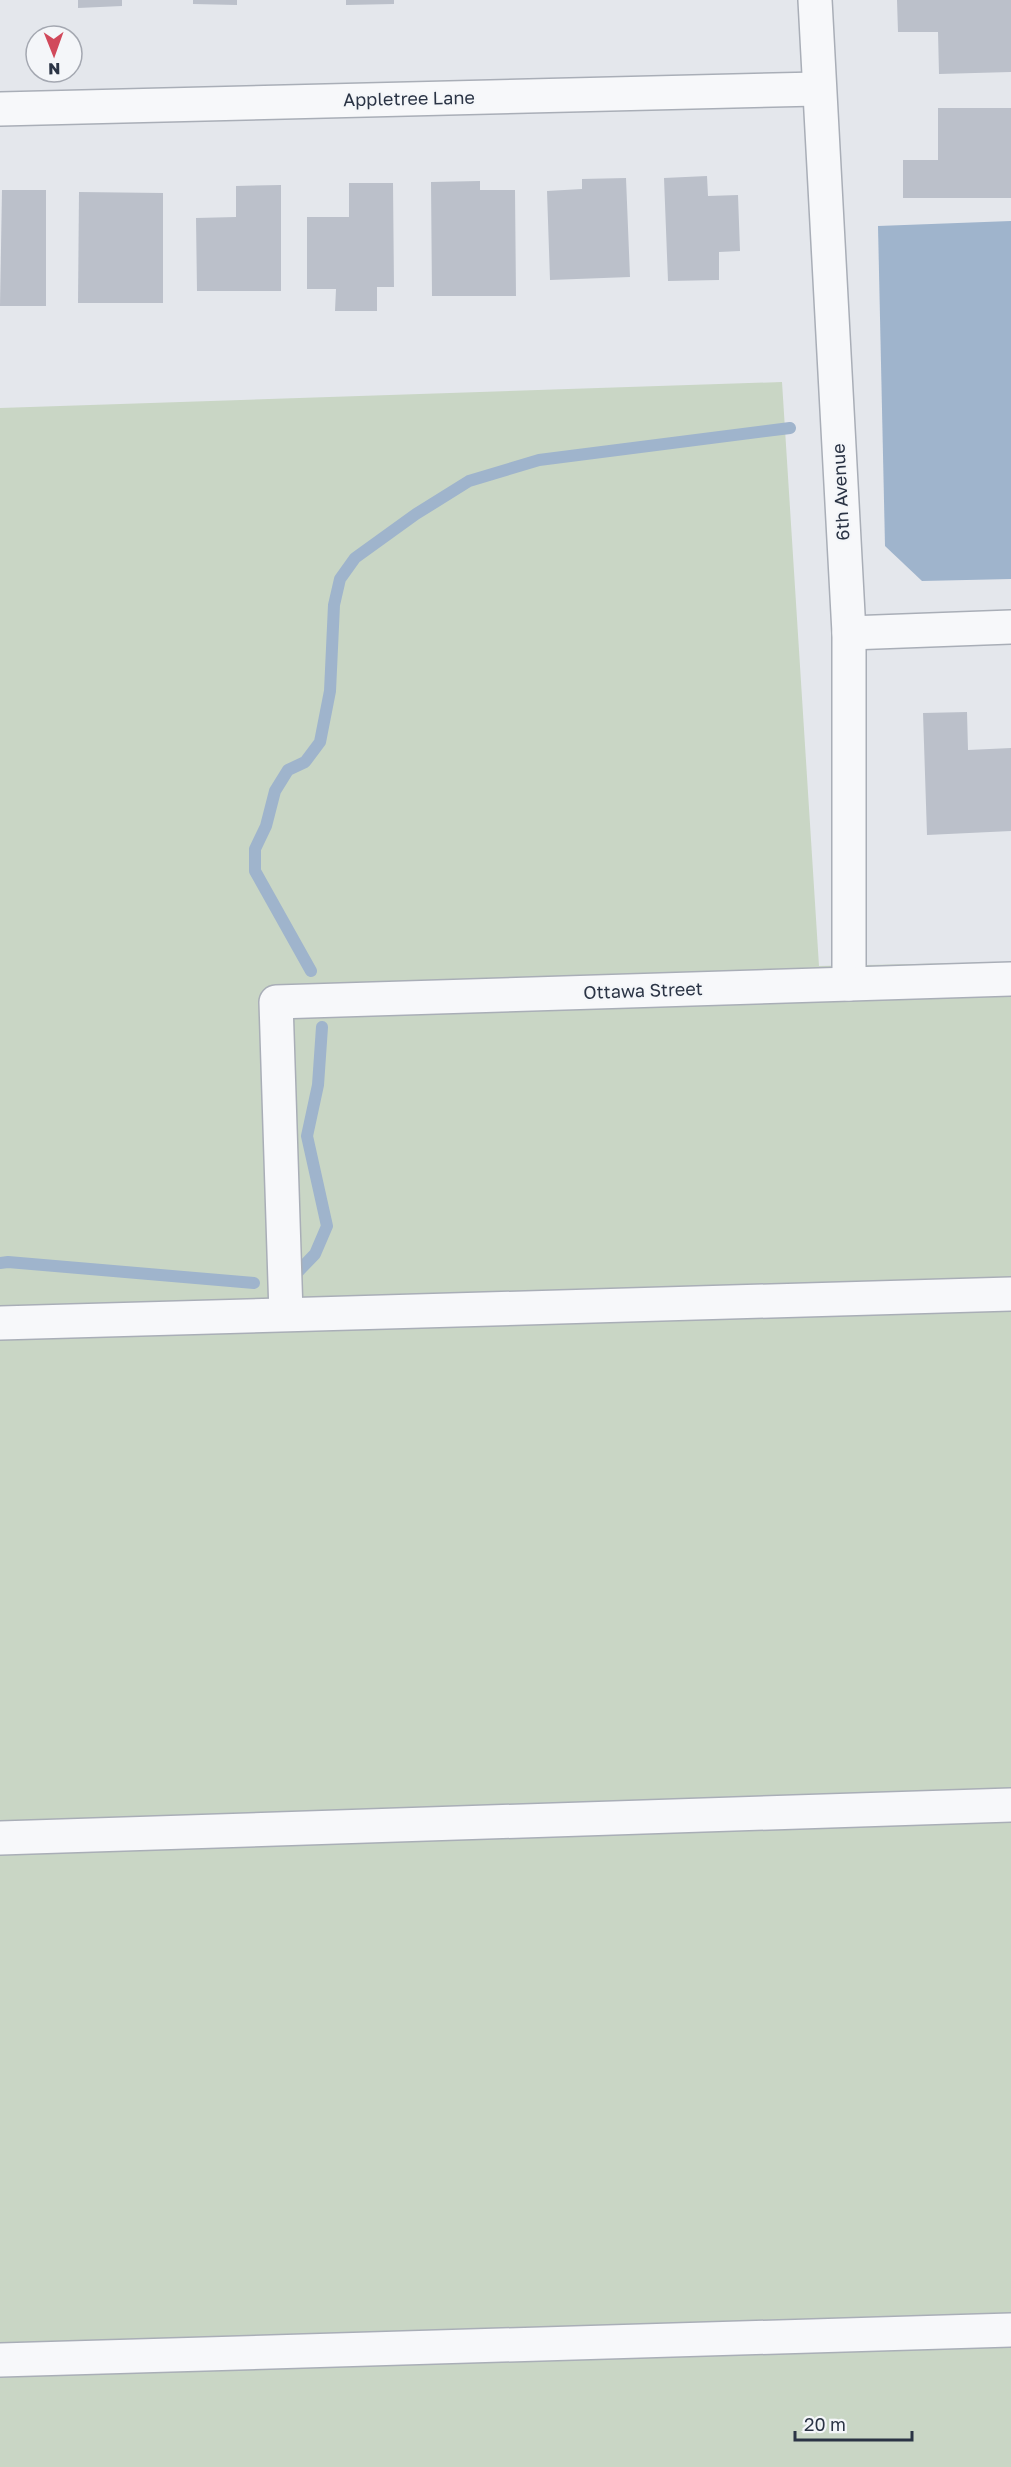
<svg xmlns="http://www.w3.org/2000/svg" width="1011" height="2467" viewBox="0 0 1011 2467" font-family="'Golos Text',sans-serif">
	<rect width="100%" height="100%" fill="#e4e7ec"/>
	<path fill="#c9d6c5" d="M782,382L819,966L1011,962V2467H0V408Z"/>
	<path fill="#9fb4cc" d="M1011,221V579L922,581L885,546L878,226Z"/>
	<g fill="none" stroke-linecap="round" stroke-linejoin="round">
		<g stroke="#9fb4cc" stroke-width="12">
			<path d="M311,971L255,871V849L266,826L275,791L288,770L305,762L320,742L330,691L334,605L340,579L355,558L416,514L469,481L539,460L790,428"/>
			<path d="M0,1263L8,1262L254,1283"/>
			<path d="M290,1280L315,1254L327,1226L307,1136L318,1085L322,1027"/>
		</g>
	</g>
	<g fill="#bbc0ca">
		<path d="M78,0H122V6L78,8Z"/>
		<path d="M193,0H237V5L193,4Z"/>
		<path d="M346,0H394V4L346,5Z"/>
		<path d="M897,0H1011V72L939,74L938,32H898Z"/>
		<path d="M938,108H1011V198H903V160H938Z"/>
		<path d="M707,176L708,196L738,195L740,251L719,252V280L668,281L664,178Z"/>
		<path d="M626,178L630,277L550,280L547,191L582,189V179Z"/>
		<path d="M480,181V190H515L516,296H432L431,182Z"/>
		<path d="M349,183H393L394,287H377V311H335L336,289H307V217H349Z"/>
		<path d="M281,185V291H197L196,218L236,217V186Z"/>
		<path d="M2,190H46V306H0Z"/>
		<path d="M79,192L163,193V303H78Z"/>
		<path d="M967,712L968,750L1011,748V831L927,835L923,713Z"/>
	</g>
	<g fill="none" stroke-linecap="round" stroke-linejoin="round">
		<g stroke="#a9aeb7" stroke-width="36">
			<g id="minor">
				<path d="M815,0L849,633V984"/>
				<path d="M0,109L818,89"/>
				<path d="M849,633L1011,627"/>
				<path d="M286,1314L276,1002L1011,979"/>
				<path d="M0,1323L1011,1294"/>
				<path d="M0,1838L1011,1805"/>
				<path d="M0,2360L1011,2330"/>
			</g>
		</g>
		<use href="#minor" stroke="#f7f8fa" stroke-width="33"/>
	</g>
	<g text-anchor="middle" stroke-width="4.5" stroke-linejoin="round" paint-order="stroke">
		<g font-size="18" fill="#2b3445" stroke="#f4f6f9">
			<text transform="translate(409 99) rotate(-1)" y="6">Appletree Lane</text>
			<text transform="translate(841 492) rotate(-93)" y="6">6th Avenue</text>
			<text transform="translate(643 991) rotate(-2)" y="6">Ottawa Street</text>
		</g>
	</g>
	<g transform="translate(54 54) rotate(179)"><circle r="28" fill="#f4f6f9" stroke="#a4a8b1" stroke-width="1.5"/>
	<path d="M0-4.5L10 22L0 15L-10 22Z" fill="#d1495b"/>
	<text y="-9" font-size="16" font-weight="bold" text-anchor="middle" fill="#2b3445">N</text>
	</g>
	<path d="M795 2431v9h117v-9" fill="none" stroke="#2b3445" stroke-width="3"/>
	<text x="804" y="2431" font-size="18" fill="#2b3445" stroke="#f4f6f9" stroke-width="4.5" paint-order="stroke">20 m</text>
</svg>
